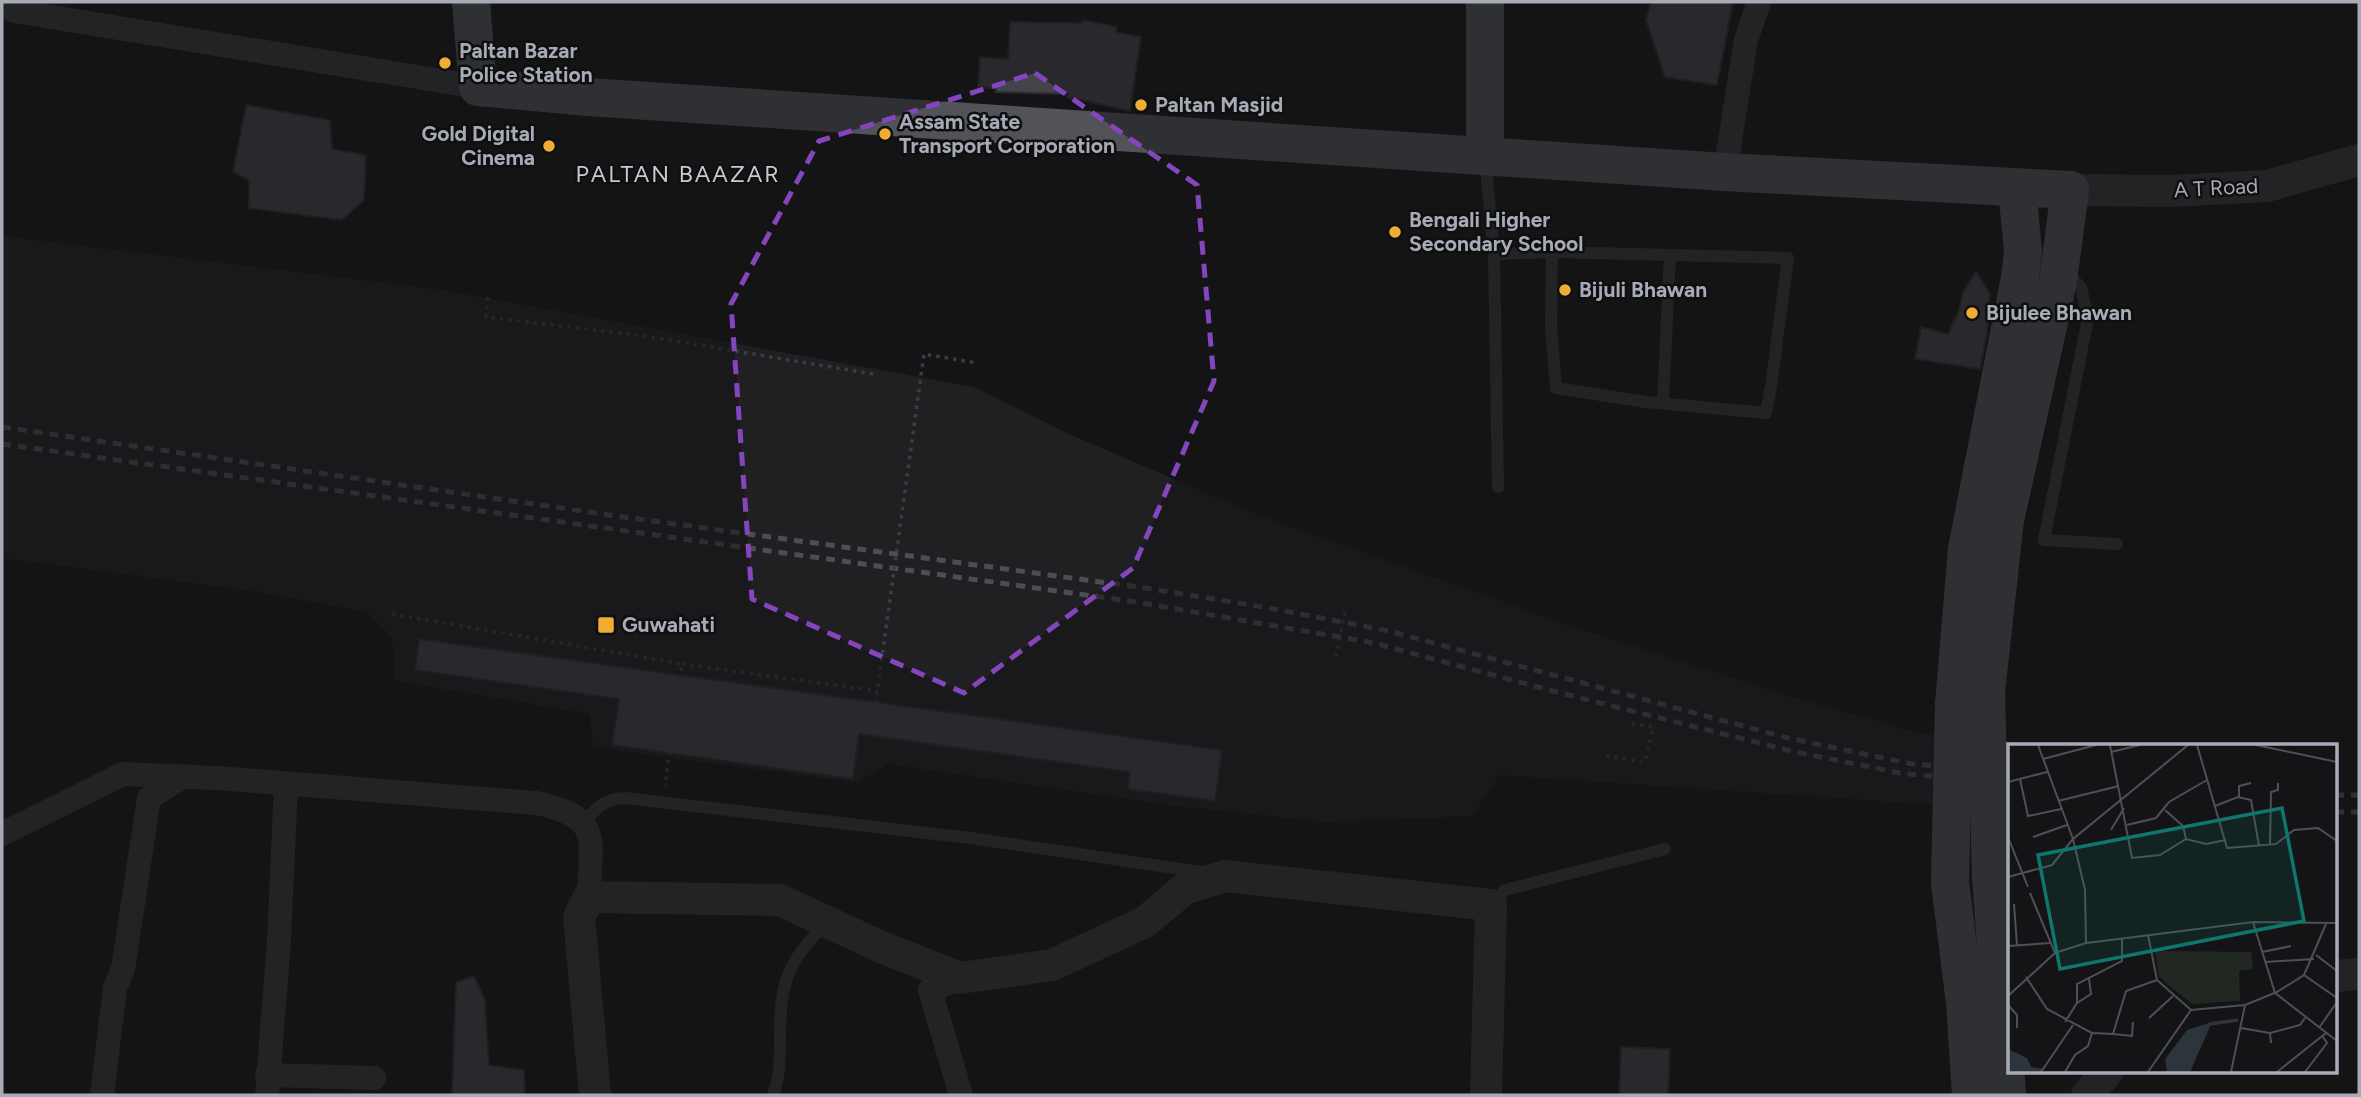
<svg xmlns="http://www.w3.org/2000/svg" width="2361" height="1097" viewBox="0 0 2361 1097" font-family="Figtree,sans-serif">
	<rect width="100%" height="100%" fill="#141416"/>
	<path fill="#202023" d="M2,236L436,289L974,387L1067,433L1255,514L1566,624L1785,695L1923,734L2053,745H2009V810L1500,775L1472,816L1324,822L1167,805L888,764L858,783L593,747L590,714L395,681L392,637L367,612L252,591L2,558Z"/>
	<g fill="#434449" stroke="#2e2e32" stroke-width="2">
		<path d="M1651,2H1733L1717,85L1665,77L1646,20Z"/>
		<path d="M1083,20L1117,27L1116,32L1141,37L1130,111L1068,97L1069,94L996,92V88L978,87L980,57L1008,59L1010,22L1082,23Z"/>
		<path d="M246,105L330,120L332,149L366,155L364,200L342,220L249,208V180L233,172Z"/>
		<path d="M1976,272L1990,293L1987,333L1980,369L1915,359L1921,327L1948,334L1958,313L1963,292Z"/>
		<path d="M419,639L1222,750L1215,801L1128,789L1130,772L859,734L853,779L612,745L619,699L415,670Z"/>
		<path d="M474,976L485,1001L489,1065L524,1070L525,1095H452L456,982Z"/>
		<path d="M1621,1047L1670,1049L1668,1095H1619Z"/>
	</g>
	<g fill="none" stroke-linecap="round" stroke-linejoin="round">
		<g stroke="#3b3d41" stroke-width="3.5" stroke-dasharray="3.5 5" stroke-linecap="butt">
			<path d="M488,297L486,317L645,336L873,374"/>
			<path d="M392,614L682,664L665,786"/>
			<path d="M1336,657L1345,612L1342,607"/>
			<path d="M682,664L878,691"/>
			<path d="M1606,756L1645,762L1653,727L1626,723"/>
		</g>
		<g stroke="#35363b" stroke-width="12">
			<path d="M1485,159L1494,254L1498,487"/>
			<path d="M1494,254L1552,252L1788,258L1771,386L1766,413L1646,402L1556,388L1551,327L1552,252"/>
			<path d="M2065,272L2081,287L2088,318L2044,540L2117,544"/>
			<path d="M1663,403L1670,255"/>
			<path d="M585,822C597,807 604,799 625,798L970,838L1208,873"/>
			<path d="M1491,905L1505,890L1665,849"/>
			<path d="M773,1095C780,1076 780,1058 780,1037C780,982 787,962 827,922"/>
		</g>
		<g stroke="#35363b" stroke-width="24">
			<path d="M2,6L15,11L478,87"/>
			<path d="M1725,172L1746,40L1759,2"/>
			<path d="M2,834L123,774L217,778L536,803C604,817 590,839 589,897"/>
			<path d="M960,978L930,990L961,1095"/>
			<path d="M267,1075L374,1078"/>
			<path d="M102,1095L115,988L123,969L149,798L184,776"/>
			<path d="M267,1095L279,940L286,785"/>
		</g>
		<g stroke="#35363b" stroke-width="32">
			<path d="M2070,190L2172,191L2267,186L2359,160"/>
			<path d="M589,897L780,900L881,947L960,978L1052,965L1145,922L1184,889L1225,876L1491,905L1486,1095"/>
			<path d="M589,897L579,917L595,1095"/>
			<path d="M2335,976L2359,974"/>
			<path d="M2087,1095L2108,1071"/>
		</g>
		<g stroke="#515359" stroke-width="38">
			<path d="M471,2L478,87L588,97L1725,172L2070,190L2058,281L2005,520L1986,692"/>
			<path d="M1485,154V2"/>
			<path d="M1954,704L1967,549L2020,278L2023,251L2017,188"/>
			<path d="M1991,877L2007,1095"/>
			<path d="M1950,882L1965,1003L1971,1095"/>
		</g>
		<g stroke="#4c4e53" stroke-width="5" stroke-dasharray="9 7" stroke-linecap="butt">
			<path d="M2,427L609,515L1145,588L1269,608L1389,631L1788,738L1912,764L2009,772"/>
			<path d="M2,444L1136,602L1374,643L1545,689L1791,751L1900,773L2009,784"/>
			<path d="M2335,795H2359"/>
			<path d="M2335,812H2359"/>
		</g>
		<path stroke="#3b3d41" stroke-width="3.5" stroke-dasharray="3.5 5" stroke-linecap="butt" d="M872,729L924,354L977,363"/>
		<g stroke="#515359" stroke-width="38">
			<path d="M1986,692L1991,877"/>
			<path d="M1950,882L1954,704"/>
		</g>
	</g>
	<path d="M0 0H2361V1097H0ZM1035,73L1197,185L1214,381L1133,568L964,693L752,599L731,304L819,141Z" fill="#141416" fill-opacity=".55" fill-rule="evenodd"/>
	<path fill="none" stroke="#8445bd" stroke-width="5" stroke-dasharray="14 9" stroke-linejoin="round" d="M1035,73L1197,185L1214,381L1133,568L964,693L752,599L731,304L819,141Z"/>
	<g fill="#efad33" stroke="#0f0f11" stroke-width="2.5">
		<circle cx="445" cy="63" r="7"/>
		<circle cx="1141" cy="105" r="7"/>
		<circle cx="885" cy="134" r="7"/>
		<circle cx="549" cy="146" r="7"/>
		<circle cx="1395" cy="232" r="7"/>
		<circle cx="1565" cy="290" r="7"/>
		<circle cx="1972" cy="313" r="7"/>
		<rect x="597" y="616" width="18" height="18" rx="3.5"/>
	</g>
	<g text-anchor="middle" stroke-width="5" stroke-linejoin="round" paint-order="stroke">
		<g font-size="21" font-weight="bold" fill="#a6abb6" stroke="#0f0f11" text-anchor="start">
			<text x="459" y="58">Paltan Bazar<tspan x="459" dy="24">Police Station</tspan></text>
			<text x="1155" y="112">Paltan Masjid</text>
			<text x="899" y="129">Assam State<tspan x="899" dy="24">Transport Corporation</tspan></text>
			<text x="535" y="141" text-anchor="end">Gold Digital<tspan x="535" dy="24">Cinema</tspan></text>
			<text x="1409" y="227">Bengali Higher<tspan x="1409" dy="24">Secondary School</tspan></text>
			<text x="1579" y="297">Bijuli Bhawan</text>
			<text x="1986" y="320">Bijulee Bhawan</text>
			<text x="622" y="632">Guwahati</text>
		</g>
		<g font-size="21" fill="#a6abb6" stroke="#0f0f11">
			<text transform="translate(2216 188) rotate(-3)" y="7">A T Road</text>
		</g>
		<g font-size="23" letter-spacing="2" fill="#c7cad2" stroke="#0f0f11">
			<text x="678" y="182">PALTAN BAAZAR</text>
		</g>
	</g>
	<g transform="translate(2008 744)">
		<rect width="329" height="329" fill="#141416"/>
		<path d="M147,207L243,208L245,225L231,227L232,257L184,260L151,233Z" fill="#202821"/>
		<path d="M204,278L182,328H159L157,315L179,286ZM0,305L19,314L23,323L36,325L34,328H0Z" fill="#2c353b"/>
		<path fill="none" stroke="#2c353b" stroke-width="3.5" d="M201,280L230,276"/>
		<path fill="none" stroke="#4e5056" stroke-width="2" d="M102,1L124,114L152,111L178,95L198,100L218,96M180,1L65,95L77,146L78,199L245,178L267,249L329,297M189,1L219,104L268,100L286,86L310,84L329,97M248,1L329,18M103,8L132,1M35,15L88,1M12,35L20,72L53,65M0,38L39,28M231,53V42L243,39M50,57L111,42M207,62L230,53L243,56L251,102M157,66L175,82L178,95M119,81L148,74L161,58L199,36M103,86L116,64M0,93L20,143M25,93L59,81M262,101L263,48L270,46V39M0,133L44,121L65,95L30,1M22,149L47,209M6,160L9,202M245,178L329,179M140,191L149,236L183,266L237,261L269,248M0,202L42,199M254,208L283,202M308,211L329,227M257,218L306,215M296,231L329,254M18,233L39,265L84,289L80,302L67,311L57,328M269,248L296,231L318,180M0,252L47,209L78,199M69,259L83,250L81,235M0,261L9,271V284M141,274L165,252M57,278L69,259V240L114,217V194M233,284L262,289M311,284L329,258M84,289L105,290L118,247L149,236M105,290L124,292L125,278M263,299L262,289L292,281L297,274M33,328L65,281M140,328L183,266M223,328L237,261M269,328L318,289M297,328L319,299L315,293"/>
		<path fill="#0f766e" fill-opacity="0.15" stroke="#0f766e" stroke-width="3.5" d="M274,64L296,177L52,225L30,111Z"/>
		<rect width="329" height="329" fill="none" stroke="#a6abb6" stroke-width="3.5"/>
	</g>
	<rect width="2361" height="1097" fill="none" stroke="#a6abb6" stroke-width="7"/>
</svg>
